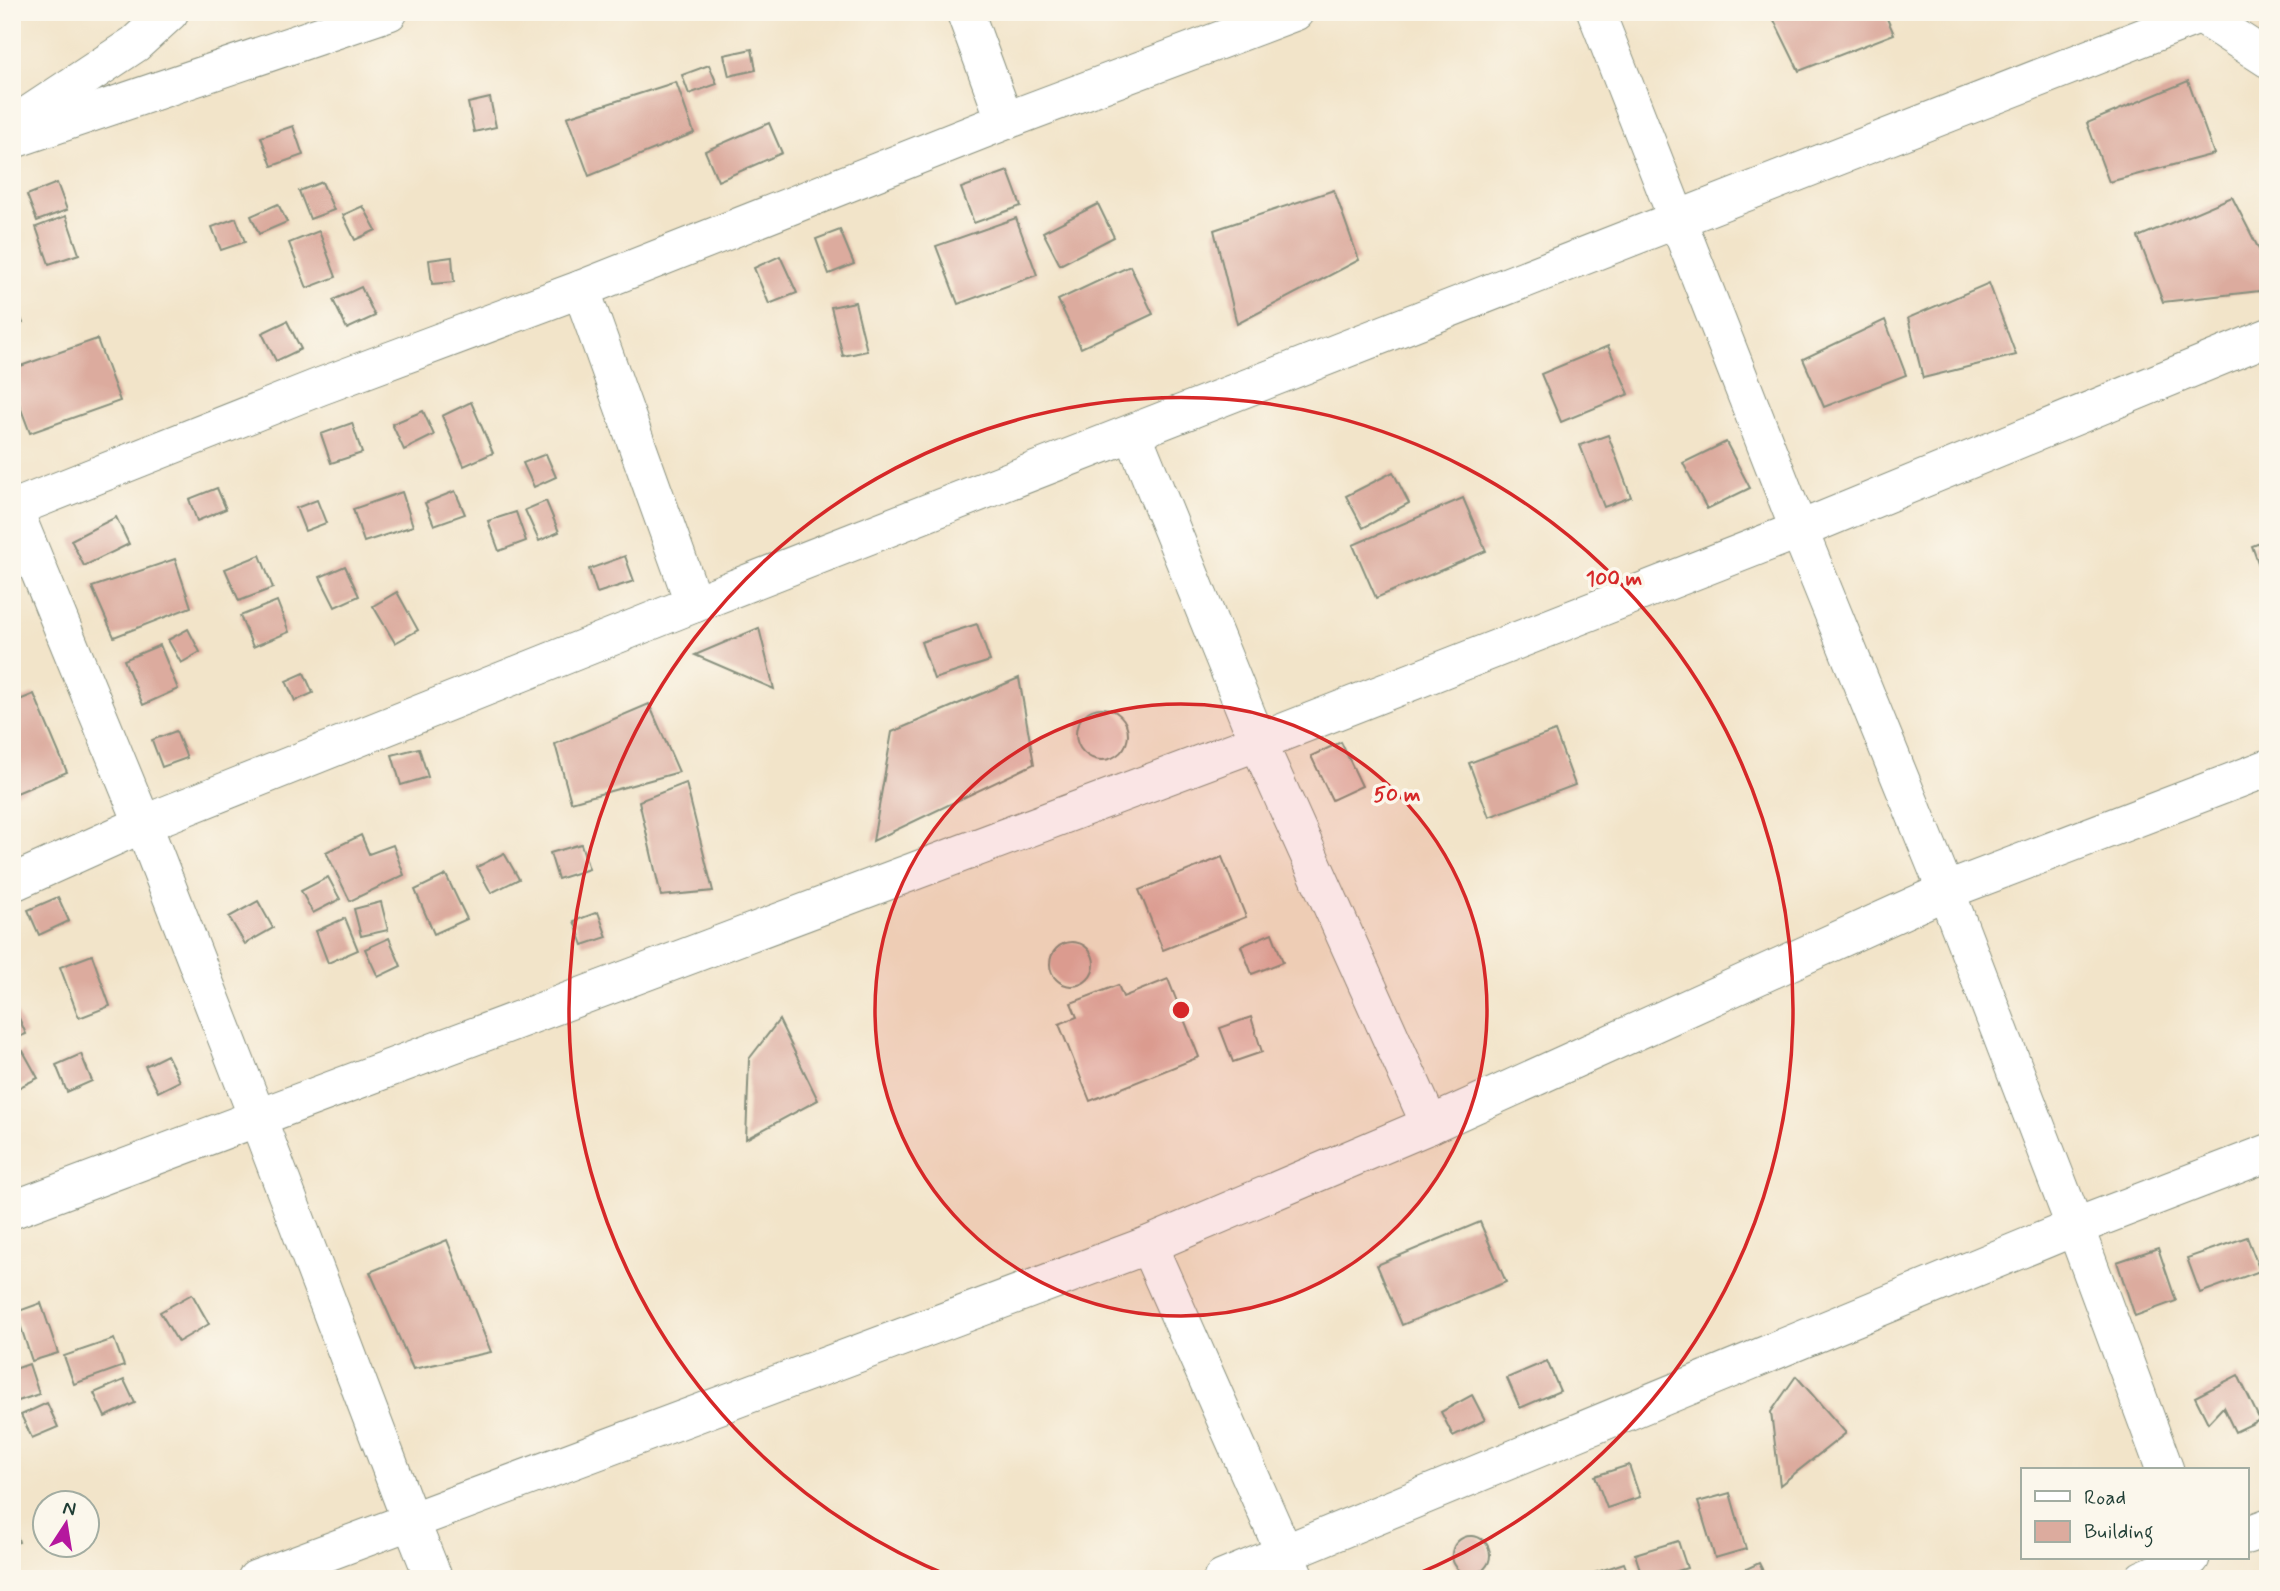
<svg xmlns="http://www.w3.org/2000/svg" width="2280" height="1591" viewBox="0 0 2280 1591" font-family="Mynerve,sans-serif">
	<rect width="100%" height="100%" fill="#fbf7ec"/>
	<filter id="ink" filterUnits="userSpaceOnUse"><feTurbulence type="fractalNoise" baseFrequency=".0143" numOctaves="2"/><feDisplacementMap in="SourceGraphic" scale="14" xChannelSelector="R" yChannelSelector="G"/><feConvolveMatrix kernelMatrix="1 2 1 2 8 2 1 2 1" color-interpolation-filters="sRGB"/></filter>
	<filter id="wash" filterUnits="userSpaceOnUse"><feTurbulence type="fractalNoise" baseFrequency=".00686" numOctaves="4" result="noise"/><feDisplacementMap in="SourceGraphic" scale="28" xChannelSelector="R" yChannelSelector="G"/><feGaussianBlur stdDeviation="1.57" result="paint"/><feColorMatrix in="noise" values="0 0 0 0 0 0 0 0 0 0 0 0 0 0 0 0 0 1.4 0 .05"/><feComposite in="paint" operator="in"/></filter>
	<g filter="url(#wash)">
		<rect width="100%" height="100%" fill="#f2e4c9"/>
		<g id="blocks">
			<g fill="#dcab9e">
				<path d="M1782,12H1884L1894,34L1799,71L1772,16Z"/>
				<path d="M752,49L756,70L729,76L724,55Z"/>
				<path d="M709,65L717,84L689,94L682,75Z"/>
				<path d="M2188,81L2214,154L2109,182L2087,123Z"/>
				<path d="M676,82L694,133L589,176L567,117Z"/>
				<path d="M490,98L496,127L474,132L468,103Z"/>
				<path d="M769,123L782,153L718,181L705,151Z"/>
				<path d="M293,126L303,155L272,166L261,137Z"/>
				<path d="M1008,171L1021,206L974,223L961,188Z"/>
				<path d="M322,182L334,210L310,219L299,191Z"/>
				<path d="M57,183L67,210L37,221L27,195Z"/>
				<path d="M1334,190L1359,260L1237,324L1214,230Z"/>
				<path d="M2232,197L2268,267V290L2163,302L2138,237Z"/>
				<path d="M278,204L287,222L259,234L251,216Z"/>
				<path d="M1098,204L1114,237L1060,265L1043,232Z"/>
				<path d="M363,206L376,230L355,240L343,215Z"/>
				<path d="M66,216L79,254L49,264L36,227Z"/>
				<path d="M236,218L245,242L221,250L212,227Z"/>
				<path d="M1016,218L1037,275L958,304L936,246Z"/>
				<path d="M840,230L854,264L829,274L816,239Z"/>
				<path d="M319,231L336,277L307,288L289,243Z"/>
				<path d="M780,256L797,293L769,304L754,268Z"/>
				<path d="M452,257L454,282L432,284L429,260Z"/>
				<path d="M1130,266L1153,314L1081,348L1058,300Z"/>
				<path d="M1989,283L2016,355L1923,378L1908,318Z"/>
				<path d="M361,287L375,316L347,329L333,300Z"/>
				<path d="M12,297L23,323L12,328Z"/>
				<path d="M855,302L867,351L843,356L831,307Z"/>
				<path d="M1885,320L1906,375L1824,407L1803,359Z"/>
				<path d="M287,321L301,349L276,361L262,333Z"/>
				<path d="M97,339L120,401L30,433L12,385V369Z"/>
				<path d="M1608,346L1629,394L1561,422L1541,374Z"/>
				<path d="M471,402L493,453L464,466L442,416Z"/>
				<path d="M423,411L434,435L404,450L392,424Z"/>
				<path d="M352,423L362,453L331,463L321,434Z"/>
				<path d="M1608,435L1631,497L1604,507L1580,445Z"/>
				<path d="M1726,442L1750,488L1707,509L1683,463Z"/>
				<path d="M546,454L556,477L534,487L523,463Z"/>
				<path d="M1393,472L1409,503L1363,528L1346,496Z"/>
				<path d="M217,488L226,509L197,521L189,499Z"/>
				<path d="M455,491L465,514L434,525L425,503Z"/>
				<path d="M402,492L413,526L364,542L353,509Z"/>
				<path d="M1463,498L1486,551L1376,598L1353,545Z"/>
				<path d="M317,500L326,523L305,531L296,508Z"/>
				<path d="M546,501L559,532L539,541L525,510Z"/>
				<path d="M516,512L526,541L499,551L488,521Z"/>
				<path d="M116,517L129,544L84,566L71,540Z"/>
				<path d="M2268,540V587H2267L2252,546Z"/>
				<path d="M260,555L273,588L239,601L225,569Z"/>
				<path d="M625,556L634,581L597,593L589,569Z"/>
				<path d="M175,559L191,607L114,637L92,587Z"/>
				<path d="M345,566L359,596L335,607L320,577Z"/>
				<path d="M397,592L418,630L395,643L373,606Z"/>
				<path d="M277,601L289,632L253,647L240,616Z"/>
				<path d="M977,624L990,661L934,679L921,642Z"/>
				<path d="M759,628L774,689L695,655Z"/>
				<path d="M188,629L200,652L181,663L168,640Z"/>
				<path d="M160,645L178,689L143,705L124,660Z"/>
				<path d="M304,673L313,693L295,701L286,681Z"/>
				<path d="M1019,678L1034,764L873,841L892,732Z"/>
				<path d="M34,694L67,772L12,795V703Z"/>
				<path d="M649,704L679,772L571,802L555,744Z"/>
				<circle cx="1102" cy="734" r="26"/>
				<path d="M176,731L187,758L162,767L152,740Z"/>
				<path d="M1555,731L1575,785L1489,817L1469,763Z"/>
				<path d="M1341,742L1362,786L1332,800L1311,756Z"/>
				<path d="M419,748L428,777L401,785L392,755Z"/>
				<path d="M686,783L713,891L661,896L639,801Z"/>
				<path d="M361,835L369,854L393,845L404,875L350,901L326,852Z"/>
				<path d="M581,844L589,869L558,879L550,853Z"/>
				<path d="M504,853L519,879L491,893L477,867Z"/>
				<path d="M1222,857L1246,917L1163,950L1139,890Z"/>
				<path d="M446,875L467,919L434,934L415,890Z"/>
				<path d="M328,877L340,899L313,913L301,891Z"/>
				<path d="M58,897L69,921L39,935L28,910Z"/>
				<path d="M258,901L273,928L245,944L229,917Z"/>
				<path d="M381,902L388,930L361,936L354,909Z"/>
				<path d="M598,912L607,937L583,945L574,921Z"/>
				<path d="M345,918L358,950L328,963L316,931Z"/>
				<path d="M1272,933L1283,962L1252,974L1241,946Z"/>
				<path d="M389,938L401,966L378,977L365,949Z"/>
				<circle cx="1072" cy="964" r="22"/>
				<path d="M92,955L110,1006L79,1018L60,967Z"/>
				<path d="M1168,979L1199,1057L1090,1101L1059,1024L1077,1017L1071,1003L1118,985L1123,997Z"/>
				<path d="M15,1009L26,1034L12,1040V1010Z"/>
				<path d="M1251,1017L1262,1052L1233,1062L1220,1028Z"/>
				<path d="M779,1020L818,1100L746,1139L749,1059Z"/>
				<path d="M23,1051L38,1078L12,1091V1057Z"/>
				<path d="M81,1054L92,1081L67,1092L56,1065Z"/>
				<path d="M167,1055L180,1081L158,1092L145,1066Z"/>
				<path d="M1480,1222L1506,1282L1402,1325L1377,1265Z"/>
				<path d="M2247,1237L2260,1271L2200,1293L2187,1258Z"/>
				<path d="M447,1240L491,1352L413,1369L370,1272Z"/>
				<path d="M2158,1248L2176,1301L2135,1316L2117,1262Z"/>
				<path d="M192,1294L209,1324L178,1342L160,1312Z"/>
				<path d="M41,1303L58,1353L32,1361L16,1312Z"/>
				<path d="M114,1339L124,1366L74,1384L64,1356Z"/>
				<path d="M1547,1361L1560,1391L1520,1408L1507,1378Z"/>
				<path d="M29,1364L39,1394L12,1403V1370Z"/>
				<path d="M2238,1375L2260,1420L2235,1432L2223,1407L2208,1423L2195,1397Z"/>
				<path d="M1796,1376L1846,1433L1780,1485L1771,1412Z"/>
				<path d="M124,1380L135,1403L105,1417L94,1393Z"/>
				<path d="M1472,1395L1485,1420L1453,1436L1441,1412Z"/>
				<path d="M47,1403L58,1427L32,1438L21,1415Z"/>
				<path d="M1629,1465L1640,1497L1607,1508L1595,1476Z"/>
				<path d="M1730,1493L1746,1549L1715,1558L1698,1502Z"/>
				<path d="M12,1519L19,1542L12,1544Z"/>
				<circle cx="1471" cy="1555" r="19"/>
				<path d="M1678,1541L1687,1568L1652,1579H1643L1635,1554Z"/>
				<path d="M1624,1563L1630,1579H1579V1578Z"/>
				<path d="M1759,1563L1767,1579H1725Z"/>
			</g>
		</g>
	</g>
	<g filter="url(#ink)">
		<use href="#blocks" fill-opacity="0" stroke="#88907e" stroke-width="2"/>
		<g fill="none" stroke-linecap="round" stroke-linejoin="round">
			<g stroke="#88907e" stroke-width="39">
				<g id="street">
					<path d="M965,12L1005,121"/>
					<path d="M1596,12L1799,530L1946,891L2075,1227L2165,1470"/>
					<path d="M2200,15L2268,59"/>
					<path d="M13,125L135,44L170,12"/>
					<path d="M12,140L389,12"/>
					<path d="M581,289L694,604"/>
					<path d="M1133,434L1258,742L1430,1125"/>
					<path d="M12,505L143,824L258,1119L411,1522L434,1579"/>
					<path d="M12,509L319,387L581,289L1005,121L1295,12"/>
					<path d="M12,883L143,824L694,604L2200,15L2198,12"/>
					<path d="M12,1210L1258,742L1799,530L2268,337"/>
					<path d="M1148,1245L1296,1579"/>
					<path d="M2247,1535L2268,1527"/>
					<path d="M256,1579L1148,1245L1430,1125L1946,891L2268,768"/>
					<path d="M1222,1579L2075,1227L2268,1153"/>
					<path d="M2143,1579L2191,1558"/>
				</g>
			</g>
			<use href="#street" stroke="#fff" stroke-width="37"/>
		</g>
	</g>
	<circle cx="1181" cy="1010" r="306" fill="#d62828" fill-opacity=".12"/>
	<g fill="none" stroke="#d62828" stroke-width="3.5">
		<circle cx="1181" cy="1010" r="306"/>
		<path d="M952 1577A612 612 0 1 1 1410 1577"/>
	</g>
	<circle cx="1181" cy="1010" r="10" fill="#d62828" stroke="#fbf7ec" stroke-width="3.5"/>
	<g font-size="21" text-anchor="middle" font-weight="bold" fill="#d62828" stroke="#fbf7ec" stroke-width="7" stroke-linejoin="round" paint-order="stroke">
		<text x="1614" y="585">100 m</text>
		<text x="1397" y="801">50 m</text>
	</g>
	<rect width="2280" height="1591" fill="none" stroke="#fbf7ec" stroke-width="42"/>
	<rect x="2021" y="1468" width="228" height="91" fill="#fbf7ec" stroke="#a3ada2" stroke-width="2"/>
	<rect x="2035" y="1491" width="35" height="10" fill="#ffffff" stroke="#a3ada2" stroke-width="2"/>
	<text x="2084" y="1504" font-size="21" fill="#1f3d34">Road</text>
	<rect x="2035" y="1521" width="35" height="21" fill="#dcab9e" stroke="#a3ada2" stroke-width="2"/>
	<text x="2084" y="1538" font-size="21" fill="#1f3d34">Building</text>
	<g transform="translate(66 1524) rotate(12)"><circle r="33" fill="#fbf7ec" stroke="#a3ada2" stroke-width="2"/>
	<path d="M0-5L12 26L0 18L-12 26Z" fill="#b5179e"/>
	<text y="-10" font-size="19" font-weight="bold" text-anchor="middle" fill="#1f3d34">N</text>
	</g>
</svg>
